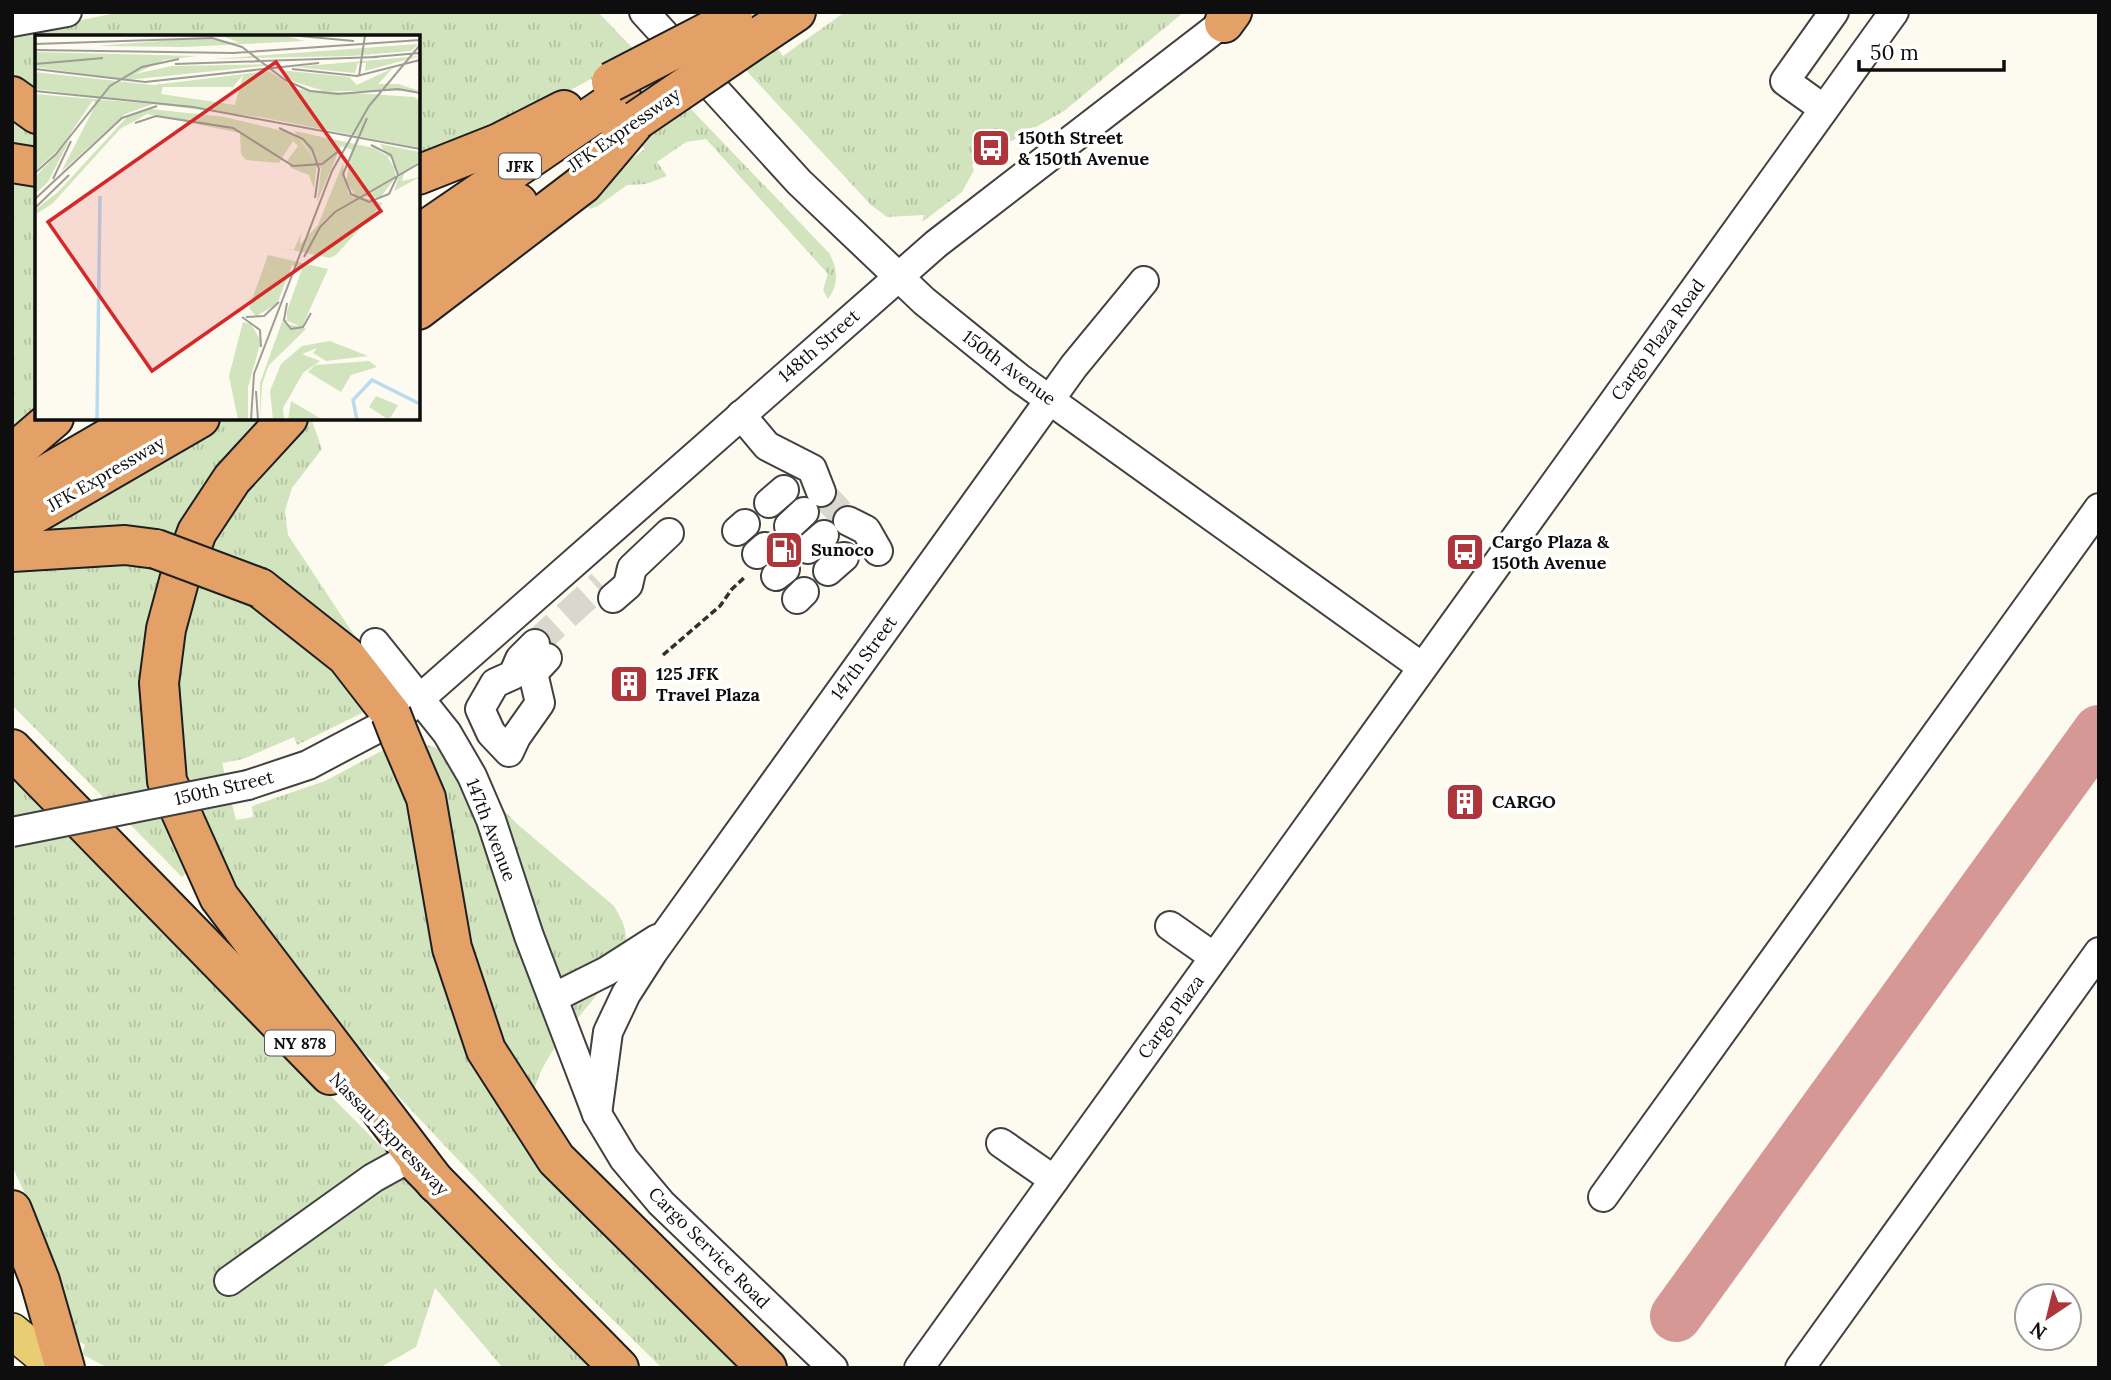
<svg xmlns="http://www.w3.org/2000/svg" width="2111" height="1380" viewBox="0 0 2111 1380" font-family="Lora,serif">
	<defs>
		<pattern id="grass-tufts" width="24" height="20" patternUnits="userSpaceOnUse" patternTransform="scale(1.75)"><rect width="24" height="20" fill="#d1e4bd"/><path d="M3 7l-1-3M5 7V3M7 7l1-3M15 17l-1-3M17 17v-4M19 17l1-3" fill="none" stroke="#b2c2a1"/></pattern>
	</defs>
	<rect width="100%" height="100%" fill="#fdfbf0"/>
	<g fill="url(#grass-tufts)">
		<path d="M121,12H598L829,253C838,269 839,284 828,299L823,290L828,274L706,139L686,142L657,162L667,176L646,184L627,185L598,206L590,209L577,199L645,149L591,79L504,126L418,159V37H37V104L12,85V34Z"/>
		<path d="M692,12H752L783,56L845,12H1184L1064,111L1006,144L1003,136L972,165L974,170L962,192L922,222L924,215L887,217L871,205Z"/>
		<path d="M12,113L37,132V415L12,435Z"/>
		<path d="M225,418H266L236,445L185,520L160,583L141,675L151,762L189,870L182,877L12,705V547L115,490Z"/>
		<path d="M300,418H311L322,449L292,488L285,511L288,535L370,659L372,698L362,713L297,745L294,737L243,759L222,763L236,820L253,817L252,806L325,781L385,749L416,741L439,749L457,763L516,823L614,906C620,917 627,927 626,941C622,986 542,1038 533,1097C531,1111 537,1130 539,1145L746,1368H662L556,1264L385,1082L390,1078L341,1030L325,1001L320,1004L264,936L199,834L165,699L211,518Z"/>
		<path d="M12,766L315,1080L600,1368H503L435,1288L416,1347L379,1368H108L82,1354L85,1345L74,1338L26,1196L12,1166Z"/>
	</g>
	<g fill="none" stroke-linecap="round" stroke-linejoin="round">
		<path stroke="#d69895" stroke-width="52" d="M1676,1316L2099,731"/>
		<g stroke="#d9d7ce" stroke-width="28" stroke-dasharray="28 14" stroke-linecap="butt">
			<path d="M821,492L848,521"/>
			<path d="M535,644L601,584"/>
		</g>
		<g stroke="#414141" stroke-width="32">
			<g id="minor">
				<path d="M644,12L799,182L924,301L1019,378L1422,667"/>
				<path d="M12,22L67,12"/>
				<path d="M1824,109L1785,81L1834,12"/>
				<path d="M741,415L767,446L812,469L821,492"/>
				<path d="M769,503L784,490"/>
				<path d="M848,521L866,530L878,551"/>
				<path d="M789,526L804,512"/>
				<path d="M737,531L745,524"/>
				<path d="M808,549L824,535"/>
				<path d="M757,554L765,547"/>
				<path d="M828,571L844,557"/>
				<path d="M776,576L785,569"/>
				<path d="M613,598L628,585L632,568L669,533"/>
				<path d="M797,599L804,592"/>
				<path d="M375,643L447,733L472,776L491,820L529,936L597,1114L624,1159L661,1203L833,1368"/>
				<path d="M535,644L520,659L513,675L495,683L480,709L491,733L509,752L516,737L540,703L533,673L547,658"/>
				<path d="M248,785L308,765L399,717L936,244L1237,12"/>
				<path d="M1170,926L1214,957"/>
				<path d="M553,998L607,971L657,939"/>
				<path d="M597,1114L608,1032L626,994L653,952L1074,366L1144,281"/>
				<path d="M1001,1143L1054,1180"/>
				<path d="M1603,1197L2099,508"/>
				<path d="M229,1281L373,1178L411,1157"/>
				<path d="M919,1368L1894,12"/>
				<path d="M1800,1368L2099,952"/>
			</g>
		</g>
		<g stroke="#1f1f1f" stroke-width="38">
			<path id="major" d="M12,1331L57,1368"/>
		</g>
		<g stroke="#1f1f1f" stroke-width="42">
			<g id="highway">
				<path d="M1224,23L1232,12"/>
				<path d="M763,34L796,12"/>
				<path d="M12,96L37,114"/>
				<path d="M12,163L37,167"/>
				<path d="M418,175L499,143L564,110"/>
				<path d="M418,235L621,96"/>
				<path d="M418,271L518,203"/>
				<path d="M418,310L583,184L637,120"/>
				<path d="M288,418L232,479L197,532L179,581L166,629L159,683L167,781L219,897L436,1183"/>
				<path d="M12,454L54,418"/>
				<path d="M12,494L143,418"/>
				<path d="M12,527L200,418"/>
				<path d="M12,552L125,545L156,549"/>
				<path d="M260,588L346,656L391,714"/>
				<path d="M400,737L426,798L452,948L486,1050L556,1159L767,1368"/>
				<path d="M12,749L330,1075"/>
				<path d="M419,1165L619,1368"/>
				<path d="M12,1210L40,1281L65,1368"/>
			</g>
		</g>
		<path stroke="#303030" stroke-width="3.5" stroke-dasharray="7 3.5" stroke-linecap="butt" d="M663,655L720,606L732,589L746,576"/>
		<use href="#minor" stroke="#fff" stroke-width="28"/>
		<use href="#major" stroke="#e9cd74" stroke-width="35"/>
		<use href="#highway" stroke="#e4a167" stroke-width="38"/>
		<g stroke="#414141" stroke-width="32" stroke-linecap="butt">
			<path id="minor-bridge" d="M12,832L248,785"/>
		</g>
		<g stroke="#1f1f1f" stroke-width="42" stroke-linecap="butt">
			<g id="highway-bridge">
				<path d="M611,82L733,19"/>
				<path d="M637,120L763,34"/>
				<path d="M156,549L260,588"/>
				<path d="M391,714L400,737"/>
			</g>
		</g>
		<use href="#minor-bridge" stroke="#fff" stroke-width="28"/>
		<use href="#highway-bridge" stroke="#e4a167" stroke-width="38"/>
	</g>
	<defs>
		<g id="bus-square" transform="scale(2.0125)"><rect x="-9" y="-9" width="18" height="18" rx="4" fill="#ae353a" stroke="#fff"/><path d="M-5-6H5V4H4V6H2V4H-2V6H-4V4H-5ZM-3.5-4V0h7V-4ZM-3.5 1.2v1.5H-2V1.2ZM2 1.2v1.5H3.5V1.2Z" fill="#fff"/></g>
		<g id="fuel-square" transform="scale(2.0125)"><rect x="-9" y="-9" width="18" height="18" rx="4" fill="#ae353a" stroke="#fff"/><path d="M-5.5-6h7V0h2V4h1.3V-2.5L3-4.5l.8-.8L6-3V5H2.5V1h-1V6h-7ZM-4.2-4.7v3.2H.2V-4.7Z" fill="#fff"/></g>
		<g id="building-square" transform="scale(2.0125)"><rect x="-9" y="-9" width="18" height="18" rx="4" fill="#ae353a" stroke="#fff"/><path d="M-4-6H4V6H1V3H-1V6H-4ZM-2.5-4.3h1.7v1.8h-1.7ZM.8-4.3h1.7v1.8H.8ZM-2.5-1h1.7V.8h-1.7ZM.8-1h1.7V.8H.8Z" fill="#fff"/></g>
	</defs>
	<g fill-rule="evenodd">
		<use href="#bus-square" x="991" y="148"/>
		<use href="#fuel-square" x="784" y="550"/>
		<use href="#bus-square" x="1465" y="552"/>
		<use href="#building-square" x="629" y="684"/>
		<use href="#building-square" x="1465" y="802"/>
	</g>
	<g text-anchor="middle" stroke-width="7" stroke-linejoin="round" paint-order="stroke">
		<g fill="#fff" stroke="#565656" stroke-width="2">
			<rect x="499" y="153.5" width="42" height="25" rx="5"/>
			<rect x="265" y="1030.5" width="70" height="25" rx="5"/>
		</g>
		<g font-size="16" font-weight="bold" fill="#0e0e0e">
			<text x="520" y="172">JFK</text>
			<text x="300" y="1049">NY 878</text>
		</g>
		<g font-size="18" fill="#0e0e0e" stroke="#fff">
			<text transform="translate(624 130) rotate(-35)" y="6">JFK Expressway</text>
			<text transform="translate(1658 340) rotate(-54)" y="6">Cargo Plaza Road</text>
			<text transform="translate(819 346) rotate(-41)" y="6">148th Street</text>
			<text transform="translate(1009 368) rotate(37)" y="6">150th Avenue</text>
			<text transform="translate(106 474) rotate(-30)" y="6">JFK Expressway</text>
			<text transform="translate(864 658) rotate(-54)" y="6">147th Street</text>
			<text transform="translate(224 788) rotate(-13)" y="6">150th Street</text>
			<text transform="translate(491 830) rotate(69)" y="6">147th Avenue</text>
			<text transform="translate(1171 1017) rotate(-54)" y="6">Cargo Plaza</text>
			<text transform="translate(389 1134) rotate(46)" y="6">Nassau Expressway</text>
			<text transform="translate(709 1248) rotate(45)" y="6">Cargo Service Road</text>
		</g>
		<g font-size="18" font-weight="bold" fill="#0e0e0e" stroke="#fff" text-anchor="start">
			<text x="1018" y="144">150th Street<tspan x="1018" dy="21">&amp; 150th Avenue</tspan></text>
			<text x="1492" y="548">Cargo Plaza &amp;<tspan x="1492" dy="21">150th Avenue</tspan></text>
			<text x="811" y="556">Sunoco</text>
			<text x="656" y="680">125 JFK<tspan x="656" dy="21">Travel Plaza</tspan></text>
			<text x="1492" y="808">CARGO</text>
		</g>
	</g>
	<g transform="translate(35 35)">
		<rect width="385" height="385" fill="#fdfbf0"/>
		<path d="M185,0H248L270,6L149,12L61,11L164,3L205,8ZM383,9L376,16L316,21L178,24ZM0,17L162,21L129,25L100,39L137,31L247,29L92,45L0,32ZM385,21L330,36L331,28H323L320,38L260,32ZM358,33L343,49H363L385,56H289L260,47L244,35L314,42L322,50ZM234,36L262,54L379,62L385,66V113L230,83L0,54V37L118,50ZM208,40L200,70L126,59L128,52H198ZM0,59L118,69L90,79L26,137L61,69L58,65L27,111L0,136ZM116,74L190,82L256,98L268,107L282,128L279,154L274,140L256,133L252,126L263,111L258,106L244,128L211,125L206,119L205,98L112,79L85,94L18,168L0,180V175L23,157L92,82ZM259,96L339,113L357,124L361,142L345,163L321,161L311,147L317,115L306,111L282,167L286,134ZM34,106L13,147L0,159V142ZM345,109L385,117V126L369,139L367,146L385,142L359,156L364,141ZM308,128L313,158L348,168L301,220L294,223L234,210L259,215L266,198L265,209L283,190ZM233,220L293,234L267,292L252,289V276L267,234L257,230L242,269L221,281L214,273ZM248,284L271,294L234,330L227,349L225,385V348ZM208,287L216,289L226,306L213,352V385H203L194,341ZM295,306L333,321L291,326L278,318L282,313L267,319L285,326L268,338L248,373L249,385H238L235,356L246,329L267,311ZM334,326L342,332L316,340L306,357L273,337L280,330ZM341,361L363,370L354,385L334,372ZM256,366L288,385H253Z" fill="#d1e4bd" fill-rule="evenodd"/>
		<path fill="none" stroke="#badbef" stroke-width="3.5" d="M62,385L65,161M322,385L318,365L337,345L385,369"/>
		<path fill="none" stroke="#9d9c96" stroke-width="2" d="M254,0L319,6M0,9L177,3L207,12L250,45L275,56L303,59L363,54L385,58M0,15L198,18L385,5M338,22L385,18M0,29L68,23M140,29L343,22M0,34L110,47L284,28M257,34L322,41L385,25M324,41L330,0M0,56L158,72L385,114M332,83L308,139L316,159L334,167L354,159L363,140L356,120L336,110M100,88L121,81L198,93L258,131L287,129L305,115M244,93L268,104L277,114L284,134L280,163M0,138L21,119L75,51L107,32L144,24M18,144L36,106M0,164L87,83L122,71M0,173L34,140M269,222L285,192L300,177L385,128M252,268L249,285L256,294L268,292L276,278M207,282L225,295L226,312M211,282L229,281L244,267M221,356L223,385M216,385L219,339L297,136L334,71L385,10"/>
		<path fill="#d62828" fill-opacity="0.15" stroke="#d62828" stroke-width="3.5" d="M241,27L346,176L117,336L13,187Z"/>
		<rect width="385" height="385" fill="none" stroke="#0e0e0e" stroke-width="3.5"/>
	</g>
	<rect width="2111" height="1380" fill="none" stroke="#0e0e0e" stroke-width="28"/>
	<g transform="translate(2048 1317) rotate(215)"><circle r="33" fill="#ffffff" stroke="#9f9f9f" stroke-width="2"/>
	<path d="M0-5L12 26L0 18L-12 26Z" fill="#ae353a"/>
	<text y="-10" font-size="19" font-weight="bold" text-anchor="middle" fill="#0e0e0e">N</text>
	</g>
	<path d="M1859 60v10h145v-10" fill="none" stroke="#0e0e0e" stroke-width="3.5"/>
	<text x="1870" y="60" font-size="21" fill="#0e0e0e" stroke="#ffffff" stroke-width="5" paint-order="stroke">50 m</text>
</svg>
